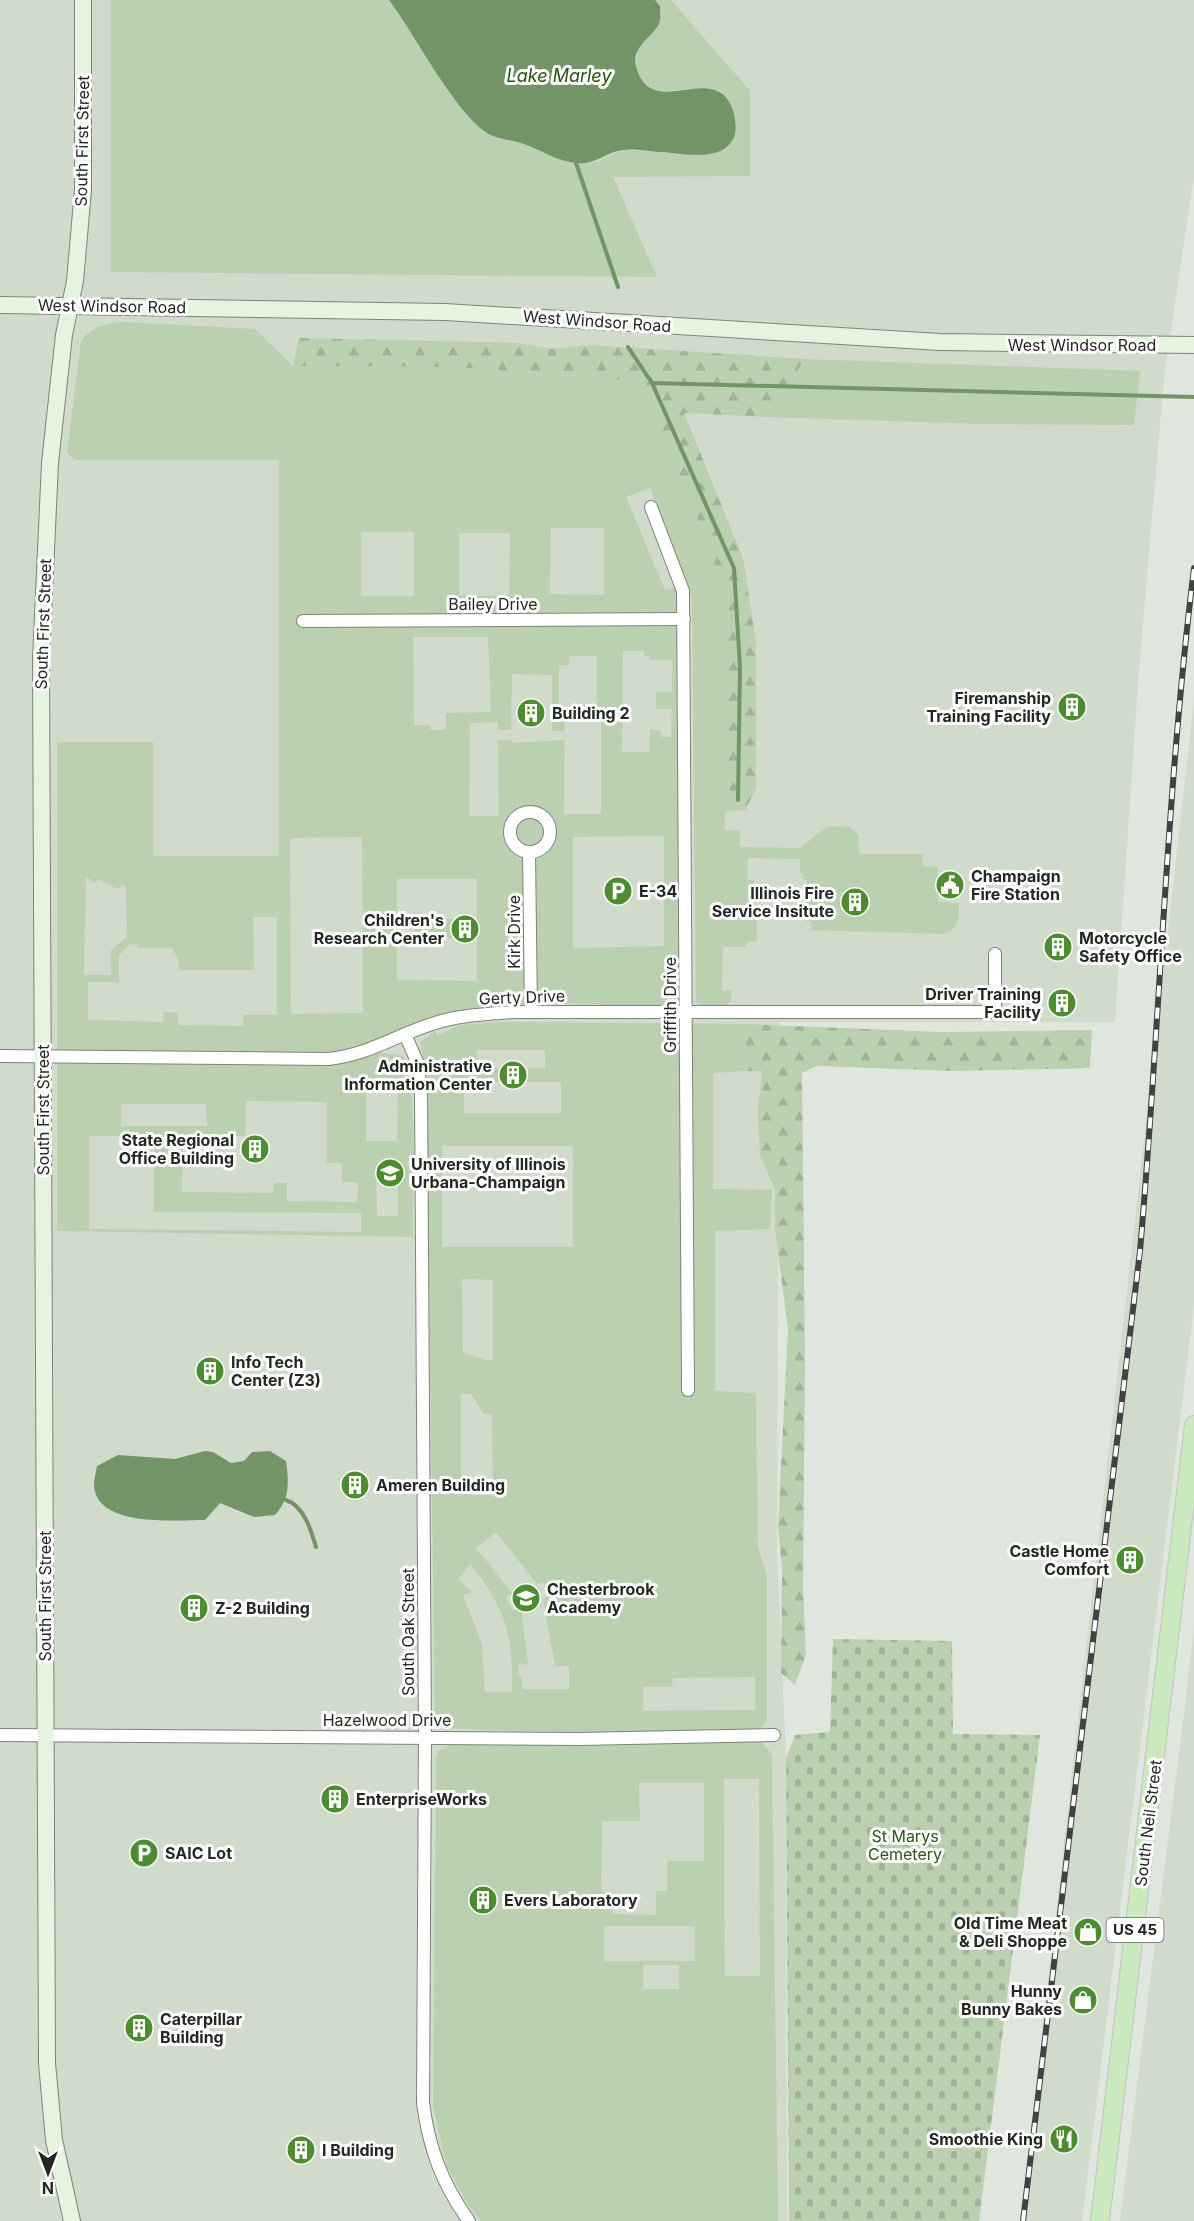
<svg xmlns="http://www.w3.org/2000/svg" width="1194" height="2221" viewBox="0 0 1194 2221" font-family="Inter,sans-serif">
	<defs>
		<pattern id="forest-firs" width="22" height="20" patternUnits="userSpaceOnUse" patternTransform="scale(1.5)"><rect width="22" height="20" fill="#bad0b1"/><path d="M5 1l3.5 6h-7zM16 11l3.5 6h-7z" fill="#a0b398"/></pattern>
		<pattern id="cemetery-stones" width="16" height="16" patternUnits="userSpaceOnUse" patternTransform="scale(1.5)"><rect width="16" height="16" fill="#bad0b1"/><path d="M2 7V4a2 2 0 0 1 4 0v3zM10 15v-3a2 2 0 0 1 4 0v3z" fill="#a0b398"/></pattern>
	</defs>
	<rect width="100%" height="100%" fill="#dfe6dd"/>
	<g fill="#d0dbcc">
		<path d="M0,0H1194V175L1164,378L1139,670L1115,1022H779L777,1553L786,1758L787,2221H0Z"/>
		<path d="M1194,701V1305L1082,2221H1021Z"/>
		<path d="M1194,1628V2221H1120L1184,1713Z"/>
	</g>
	<g fill="#bad0b1" fill-rule="evenodd">
		<path d="M111,0H389L405,20L447,88L493,136L524,143L564,161L577,164L596,162L621,150L701,154L692,88L656,93L644,85L635,64L639,48L660,23V6L655,0H671L750,91V176L613,177L657,277L111,272Z"/>
		<path d="M125,322L255,329L293,366L456,367L623,380L651,401L714,561L729,608L724,690L728,779L733,811L725,812V830L740,831V847L800,848L828,826L850,827L858,835L859,854H923L922,866L938,867V902L959,903C959,917 959,931 942,934L811,930V921H806L807,880H803V873H800V859L748,858L747,880H754L753,903L757,904V942H747L746,947H723L722,990H731V1000L726,1007H703L696,1002L692,599L650,488L626,497L665,590L677,587L680,1003L671,1007C591,1006 429,987 371,1051L403,1056C419,1089 412,1195 413,1237L57,1231V742H153V856H279V460H75L67,453L81,342C88,327 109,323 125,322ZM551,528H604V595L550,594ZM361,532H414V596H361ZM459,533H510L509,596L459,595ZM413,637H488L491,712L446,713V730H431L430,725H414ZM623,651H644V656H650V660H672V692H656V709H672L671,737H661V730H650L649,752H622ZM569,656H597V717L559,716V665H569ZM512,674L552,675V731H565V721H601V814H564L565,740L512,743V740H498L499,816H469L470,723L498,722V730H511ZM664,836V946L573,948V837ZM362,837L363,1013L291,1014L290,838ZM86,877L95,883L98,879L117,889L124,885L126,888L127,937L111,950V975H84ZM397,879H477V981L397,980ZM253,917H277V1015H243V1026L178,1025V1013L163,1012V1022L88,1020V982H119V955L130,944L138,945V948H172L179,961V970H254ZM366,1079L398,1080L397,1141H366ZM246,1101L327,1102V1163H342V1182H358L357,1202L287,1201V1183H274L273,1193L182,1192L183,1135L245,1136ZM121,1104H206L207,1126H121ZM89,1136H154V1212L361,1213V1232L89,1229ZM376,1174H398V1216H377Z"/>
		<path d="M805,359L1140,371L1134,425L981,424L769,417Z"/>
		<rect x="415" y="919" width="38" height="19"/>
		<path d="M503,1022L745,1024L746,1071L713,1073V1189L772,1190L770,1229L715,1231V1391L756,1393L758,1548L767,1574V1721L758,1730L610,1733L486,1730L445,1728L435,1721L426,1076L420,1042L436,1031L437,1036L460,1025ZM477,1050H545V1068H529L521,1082H561V1113H464V1082H505L497,1068H477ZM442,1146H573V1247H442ZM462,1279L493,1280V1360H485L463,1352ZM461,1394H471L484,1414L492,1415L493,1495H471V1480H461ZM496,1532L537,1584L543,1582L549,1596L543,1599L555,1666H569V1689H522V1677H519L518,1665L528,1664L521,1607L513,1611L506,1597L513,1594L476,1548ZM470,1564C505,1607 514,1636 512,1692H485L482,1645L463,1595L472,1592L458,1579ZM755,1677V1710L643,1711V1687H672L673,1678Z"/>
		<path d="M756,1741L762,1742L772,1755L778,2221H481L467,2203L446,2165L433,2106L436,1757L439,1750L451,1744L565,1745ZM724,1779H759L760,1976H725ZM639,1783H704V1861H667V1891H656V1915L613,1914V1892L601,1891L602,1821H640ZM604,1926H695V1961H604ZM643,1965H679V1989H643Z"/>
	</g>
	<g fill="url(#forest-firs)">
		<path d="M299,338L517,343L551,349L589,345L805,359L769,417L684,413L743,558L756,642V789L745,810L733,811L728,779L724,690L729,608L714,561L651,401L623,380L456,367L293,366Z"/>
		<path d="M745,1024L942,1032L1092,1030L1090,1068L955,1071L817,1066L802,1073L805,1361L803,1586L806,1655L795,1685L781,1673L782,1568L778,1528L788,1329L775,1229V1189L760,1156L758,1109L762,1071H746Z"/>
	</g>
	<path fill="url(#cemetery-stones)" d="M833,1639L952,1641L953,1734L1040,1735L979,2221H789L786,1758L795,1735L830,1732Z"/>
	<g fill="#739467">
		<path d="M389,0H655L660,6C660,11 661,19 659,24C652,37 631,48 636,66C651,124 714,58 733,110C735,117 737,130 734,137C724,162 684,154 663,152C651,152 635,148 623,150C606,152 594,166 575,163C557,161 541,150 524,144C514,140 503,140 493,136C459,122 414,32 389,0Z"/>
		<path d="M205,1451L213,1452L231,1463L244,1461L252,1452L270,1451L286,1461C289,1483 290,1498 275,1515L254,1517L220,1503L205,1520C176,1520 96,1528 94,1485C94,1479 96,1472 97,1466L118,1455L175,1459Z"/>
	</g>
	<g fill="none" stroke-linecap="round" stroke-linejoin="round">
		<g stroke="#739467" stroke-width="4">
			<path d="M575,160L618,287"/>
			<path d="M628,347L652,383L1194,397"/>
			<path d="M652,383L734,568L740,667L738,800"/>
			<path d="M286,1500C304,1506 311,1530 316,1547"/>
		</g>
		<g stroke="#7d837b" stroke-width="14">
			<g id="street">
				<path d="M651,507L683,591L688,1390"/>
				<path d="M303,621L684,619"/>
				<circle cx="530" cy="832" r="20"/>
				<path d="M529,852L531,1012"/>
				<path d="M405,1034L417,1062L421,1088L425,1736L423,2103C429,2148 442,2184 469,2221"/>
				<path d="M0,1056L328,1059C368,1055 394,1036 432,1024C458,1015 486,1014 513,1012H995V954"/>
				<path d="M0,1735L579,1739L774,1735"/>
			</g>
		</g>
		<g stroke="#7d837b" stroke-width="18">
			<g id="secondary">
				<path d="M0,305L445,312L940,342L1194,345"/>
				<path d="M72,2221L54,2140L47,2063L41,659L50,463L64,335L75,281L83,190V0"/>
			</g>
		</g>
		<g stroke="#c2c3c2" stroke-width="20">
			<path id="primary" d="M1100,2221L1194,1425"/>
		</g>
		<use href="#street" stroke="#fff" stroke-width="12"/>
		<use href="#secondary" stroke="#e5f4df" stroke-width="16"/>
		<use href="#primary" stroke="#cbe9bf" stroke-width="18"/>
		<g stroke="#40433f" stroke-width="6">
			<path id="rail" d="M1023,2221L1140,1251C1160,1024 1166,795 1194,568"/>
		</g>
		<use href="#rail" stroke="#fff" stroke-width="4" stroke-dasharray="11" stroke-linecap="butt"/>
	</g>
	<defs>
		<g id="building-disc" transform="scale(1.5)"><circle r="9.5" fill="#4d8d2f" stroke="#fff"/><path d="M-4-6H4V6H1V3H-1V6H-4ZM-2.5-4.3h1.7v1.8h-1.7ZM.8-4.3h1.7v1.8H.8ZM-2.5-1h1.7V.8h-1.7ZM.8-1h1.7V.8H.8Z" fill="#fff"/></g>
		<g id="civic-disc" transform="scale(1.5)"><circle r="9.5" fill="#4d8d2f" stroke="#fff"/><path d="M-.6-6.5H3V-4.5H.6V-3L4-1V1h2V6H-6V1h2V-1L-.6-3ZM-1.2 2.5V6h2.4V2.5Z" fill="#fff"/></g>
		<g id="parking-disc" transform="scale(1.5)"><circle r="9.5" fill="#4d8d2f" stroke="#fff"/><path d="M-3.5-5.5H1a3.5 3.5 0 0 1 0 7H-1V5.5H-3.5ZM-1-3.4V-.6H.8a1.4 1.4 0 0 0 0-2.8Z" fill="#fff"/></g>
		<g id="university-disc" transform="scale(1.5)"><circle r="9.5" fill="#4d8d2f" stroke="#fff"/><path d="M0-5L7-2L0 1L-7-2ZM-4 1L0 2.5L4 1V4Q0 6-4 4Z" fill="#fff"/></g>
		<g id="school-disc" transform="scale(1.5)"><circle r="9.5" fill="#4d8d2f" stroke="#fff"/><path d="M0-5L7-2L0 1L-7-2ZM-4 1L0 2.5L4 1V4Q0 6-4 4Z" fill="#fff"/></g>
		<g id="shop-disc" transform="scale(1.5)"><circle r="9.5" fill="#4d8d2f" stroke="#fff"/><path d="M-5-2.5h2.3a2.7 3.5 0 0 1 5.4 0H5L5.5 6h-11ZM-1.5-2.5h3a1.5 2.3 0 0 0-3 0Z" fill="#fff"/></g>
		<g id="restaurant-disc" transform="scale(1.5)"><circle r="9.5" fill="#4d8d2f" stroke="#fff"/><path d="M-5-6h1v4h1v-4h1v4h1v-4h1v5L-1.5 .5V6h-2V.5L-5-1ZM5-6V6H3V1.5H1.5Q1.5-4 5-6Z" fill="#fff"/></g>
	</defs>
	<g fill-rule="evenodd">
		<use href="#building-disc" x="1072" y="707"/>
		<use href="#building-disc" x="531" y="713"/>
		<use href="#civic-disc" x="950" y="885"/>
		<use href="#parking-disc" x="618" y="891"/>
		<use href="#building-disc" x="855" y="902"/>
		<use href="#building-disc" x="465" y="929"/>
		<use href="#building-disc" x="1058" y="947"/>
		<use href="#building-disc" x="1062" y="1003"/>
		<use href="#building-disc" x="513" y="1075"/>
		<use href="#building-disc" x="255" y="1149"/>
		<use href="#university-disc" x="390" y="1173"/>
		<use href="#building-disc" x="210" y="1371"/>
		<use href="#building-disc" x="355" y="1485"/>
		<use href="#building-disc" x="1130" y="1560"/>
		<use href="#school-disc" x="526" y="1598"/>
		<use href="#building-disc" x="194" y="1608"/>
		<use href="#building-disc" x="335" y="1799"/>
		<use href="#parking-disc" x="144" y="1853"/>
		<use href="#building-disc" x="483" y="1900"/>
		<use href="#shop-disc" x="1088" y="1932"/>
		<use href="#shop-disc" x="1083" y="2000"/>
		<use href="#building-disc" x="139" y="2028"/>
		<use href="#restaurant-disc" x="1064" y="2139"/>
		<use href="#building-disc" x="301" y="2150"/>
	</g>
	<g text-anchor="middle" stroke-width="6" stroke-linejoin="round" paint-order="stroke">
		<rect fill="#fff" stroke="#666866" stroke-width="1.5" x="1106.5" y="1918" width="57" height="24" rx="4.5"/>
		<g font-size="15" font-weight="bold" fill="#252724">
			<text x="1135" y="1935">US 45</text>
		</g>
		<g font-size="16" fill="#252724" stroke="#fff">
			<text transform="translate(82 141) rotate(-89)" y="6">South First Street</text>
			<text transform="translate(112 306) rotate(1)" y="6">West Windsor Road</text>
			<text transform="translate(597 321) rotate(4)" y="6">West Windsor Road</text>
			<text x="1082" y="351">West Windsor Road</text>
			<text x="493" y="610">Bailey Drive</text>
			<text transform="translate(43 624) rotate(-88)" y="6">South First Street</text>
			<text transform="translate(514 932) rotate(-90)" y="6">Kirk Drive</text>
			<text transform="translate(522 997) rotate(-2)" y="6">Gerty Drive</text>
			<text transform="translate(670 1005) rotate(-90)" y="6">Griffith Drive</text>
			<text transform="translate(43 1110) rotate(-90)" y="6">South First Street</text>
			<text transform="translate(45 1596) rotate(-90)" y="6">South First Street</text>
			<text transform="translate(408 1632) rotate(-90)" y="6">South Oak Street</text>
			<text x="387" y="1726">Hazelwood Drive</text>
			<text transform="translate(1148 1823) rotate(-83)" y="6">South Neil Street</text>
		</g>
		<g font-size="16" font-weight="bold" fill="#252724" stroke="#fff" text-anchor="start">
			<text x="1051" y="704" text-anchor="end">Firemanship<tspan x="1051" dy="18">Training Facility</tspan></text>
			<text x="552" y="719">Building 2</text>
			<text x="971" y="882">Champaign<tspan x="971" dy="18">Fire Station</tspan></text>
			<text x="639" y="897">E-34</text>
			<text x="834" y="899" text-anchor="end">Illinois Fire<tspan x="834" dy="18">Service Insitute</tspan></text>
			<text x="444" y="926" text-anchor="end">Children's<tspan x="444" dy="18">Research Center</tspan></text>
			<text x="1079" y="944">Motorcycle<tspan x="1079" dy="18">Safety Office</tspan></text>
			<text x="1041" y="1000" text-anchor="end">Driver Training<tspan x="1041" dy="18">Facility</tspan></text>
			<text x="492" y="1072" text-anchor="end">Administrative<tspan x="492" dy="18">Information Center</tspan></text>
			<text x="234" y="1146" text-anchor="end">State Regional<tspan x="234" dy="18">Office Building</tspan></text>
			<text x="411" y="1170">University of Illinois<tspan x="411" dy="18">Urbana-Champaign</tspan></text>
			<text x="231" y="1368">Info Tech<tspan x="231" dy="18">Center (Z3)</tspan></text>
			<text x="376" y="1491">Ameren Building</text>
			<text x="1109" y="1557" text-anchor="end">Castle Home<tspan x="1109" dy="18">Comfort</tspan></text>
			<text x="547" y="1595">Chesterbrook<tspan x="547" dy="18">Academy</tspan></text>
			<text x="215" y="1614">Z-2 Building</text>
			<text x="356" y="1805">EnterpriseWorks</text>
			<text x="165" y="1859">SAIC Lot</text>
			<text x="504" y="1906">Evers Laboratory</text>
			<text x="1067" y="1929" text-anchor="end">Old Time Meat<tspan x="1067" dy="18">&amp; Deli Shoppe</tspan></text>
			<text x="1062" y="1997" text-anchor="end">Hunny<tspan x="1062" dy="18">Bunny Bakes</tspan></text>
			<text x="160" y="2025">Caterpillar<tspan x="160" dy="18">Building</tspan></text>
			<text x="1043" y="2145" text-anchor="end">Smoothie King</text>
			<text x="322" y="2156">I Building</text>
		</g>
		<g font-size="16" fill="#2b5516" stroke="#fff">
			<text x="905" y="1842">St Marys<tspan x="905" dy="18">Cemetery</tspan></text>
		</g>
		<g font-size="18" font-style="italic" fill="#265110" stroke="#fff">
			<text x="559" y="82">Lake Marley</text>
		</g>
	</g>
	<g transform="translate(48 2173) rotate(180)" stroke="#ffffff" stroke-width="4.5" paint-order="stroke">
	<path d="M0-4.5L10 22L0 15L-10 22Z" fill="#252724"/>
	<text y="-9" font-size="16" font-weight="bold" text-anchor="middle" fill="#252724">N</text>
	</g>
</svg>
